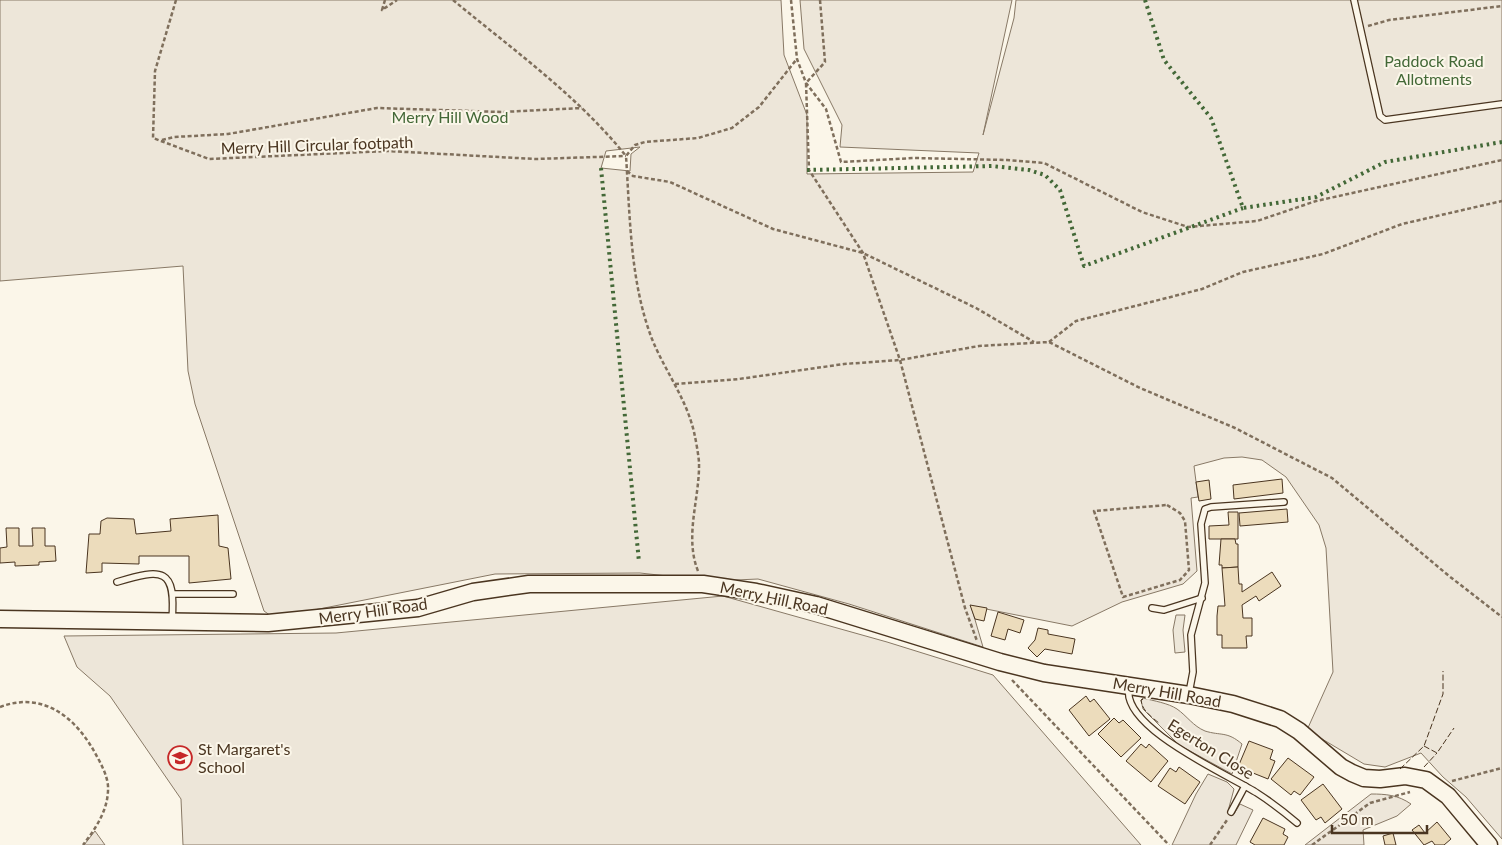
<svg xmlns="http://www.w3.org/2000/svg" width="1502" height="845" viewBox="0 0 1502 845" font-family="Lato,sans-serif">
	<rect width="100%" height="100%" fill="#fbf6e9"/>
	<g fill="#ede6d9" stroke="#887966" fill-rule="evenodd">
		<path d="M0,0H781L784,55L807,115V174L973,172L979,153L840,147L842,125L804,49L800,0H1012L983,135L1014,18L1016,0H1502V839L1466,797L1443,777L1421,753L1385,767L1364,764L1307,730L1333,672L1326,548L1319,525L1286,477L1262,460L1242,457L1224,458L1194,466L1198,497L1191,498L1197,571L1183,584L1122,602L1072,626L971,606L983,647L849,604L758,579L713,581L640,573L495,574L274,618L264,611L195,404L188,371L183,266L0,281ZM640,147L631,154L630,171L601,168L606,151Z"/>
		<path d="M723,596L887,642L993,675L1141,845H183L181,799L110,696L77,667L64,636L336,633Z"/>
		<path d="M1143,698C1154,701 1168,703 1177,709C1187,716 1193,726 1205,731C1221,736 1227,731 1242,744L1232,774L1179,745L1143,709L1141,700Z"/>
		<path d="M1208,774L1227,782L1234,789L1228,811L1234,814L1240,804L1253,810L1236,845H1172L1196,794Z"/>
		<path d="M1371,794C1386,794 1398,795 1411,804L1397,816L1363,830L1364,845H1305Z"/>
		<path d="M95,831L105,845H84Z"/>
	</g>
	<path fill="#ede7d9" stroke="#887966" d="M1176,615H1185L1183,630L1185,652L1175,653L1173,630Z"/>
	<g fill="#ecdcbc" stroke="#4a3520">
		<path d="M1282,479L1283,493L1234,499L1233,485Z"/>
		<path d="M1209,480L1211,499L1199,501L1196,482Z"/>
		<path d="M1287,509L1288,522L1240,526L1239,513Z"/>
		<path d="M1228,512H1238V539H1209V526L1229,525Z"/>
		<path d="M218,515L219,546L228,548L231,579L189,583V556H139V564L102,563V572L86,573L89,534H100L101,521L107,518L134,519L136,534L171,531L170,519Z"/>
		<path d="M6,528H19V546H33L32,528H45V546H55L56,561L39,562V565L15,566V562L0,563V548L7,547Z"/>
		<path d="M1221,539H1235L1236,544H1238V567L1222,568V565H1219Z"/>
		<path d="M1238,567L1239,584H1242V592L1272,572L1281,586L1259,601L1256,596L1242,605L1243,618H1252V636H1246L1247,648H1222V635H1217V616L1218,606H1225L1222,568Z"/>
		<path d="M970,605L987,608L984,621L975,619Z"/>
		<path d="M998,612L1024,620L1020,633L1008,629L1005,640L991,636Z"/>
		<path d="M1038,628L1048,630V634L1075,639L1072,654L1045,649L1037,657L1028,648L1035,640Z"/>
		<path d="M1086,696L1090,702L1094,699L1110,719L1089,736L1069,710Z"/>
		<path d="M1114,718L1119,723L1123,720L1141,738L1121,757L1098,734Z"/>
		<path d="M1249,741L1273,750L1270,759L1275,761L1268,779L1238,767Z"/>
		<path d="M1141,744L1146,748L1149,744L1168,761L1151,782L1126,761Z"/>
		<path d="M1288,758L1314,777L1300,795L1294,791L1291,795L1271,779Z"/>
		<path d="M1179,767L1200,782L1185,804L1158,786L1170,768L1176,772Z"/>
		<path d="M1323,784L1342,809L1325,823L1321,817L1316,820L1301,800Z"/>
		<path d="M1263,818L1285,829L1283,834L1288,837L1284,845H1255L1250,842Z"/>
		<path d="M1437,822L1451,839L1444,845H1435L1432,841L1424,845L1412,830L1419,825L1425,833Z"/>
		<path d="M1393,833L1396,845H1385L1383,836Z"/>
	</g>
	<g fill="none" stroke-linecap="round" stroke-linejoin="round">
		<g stroke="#4a3520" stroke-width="8">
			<g id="lane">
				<path d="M1354,0L1380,116L1385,120L1502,104"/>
				<path d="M117,582C163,568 176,568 172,620"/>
				<path d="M174,594H233"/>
				<path d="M1152,608L1164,610L1202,598"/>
				<path d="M1129,688C1121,728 1229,775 1257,793C1271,802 1284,812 1297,823"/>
				<path d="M1189,693L1193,672L1191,635L1205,583L1201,524L1205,509L1211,507L1284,502"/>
				<path d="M1231,812L1245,786"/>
			</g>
		</g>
		<g stroke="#4a3520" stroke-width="19">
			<path id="secondary" d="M0,619L268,623L418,608L473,592L529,584H703L756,592L816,605L1000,662L1044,673L1189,695L1233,704L1280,719L1299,731L1341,767L1352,773L1364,778L1380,779L1405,776L1426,780L1448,796L1489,845"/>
		</g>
		<g stroke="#7f6f5c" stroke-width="2.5" stroke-dasharray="4 2.5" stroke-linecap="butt">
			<path d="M176,0L155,71L153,138L209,159L388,151L535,159L626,156"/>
			<path d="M385,0L382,10L397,0"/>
			<path d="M453,0C512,49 578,96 626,156"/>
			<path d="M791,0L797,59L806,83L826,109L841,162L914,158L1007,160L1044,163L1142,212L1188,227L1257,221L1316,201L1502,160"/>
			<path d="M820,0L825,62L806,83L809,170L863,253L900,360L965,608L977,641"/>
			<path d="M1368,26L1389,20L1502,6"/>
			<path d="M162,140L174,137L228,134L377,108L502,112L582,108"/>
			<path d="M627,171L633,176L670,182L773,229L863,253L976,308L1034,342"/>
			<path d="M1049,342L1076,321L1202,289L1243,272L1323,254L1402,224L1502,201"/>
			<path d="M675,384L739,379L844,364L900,360L979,346L1049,342L1140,388L1235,428L1332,478L1449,576L1502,617"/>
			<path d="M1167,505L1180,513L1185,521L1189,570L1180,580L1123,597L1094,511Z"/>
			<path d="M698,571C684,536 700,498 699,462C698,452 696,441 694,432C686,398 665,371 652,339C630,282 630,216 626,156L635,145L645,142L698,138L732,128L759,107L796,60"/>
			<path d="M1012,680L1169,845"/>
			<path d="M0,707C42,691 74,716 94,751C100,762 107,774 108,786C109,809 96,828 83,845"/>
			<path d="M1452,781L1502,768"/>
			<path d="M1210,845L1227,820"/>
			<path d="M1312,845L1370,803L1410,792"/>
		</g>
		<use href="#lane" stroke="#fbf6e9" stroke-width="5.5"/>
		<use href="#secondary" stroke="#fbf6e9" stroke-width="16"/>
		<g stroke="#436837" stroke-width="4" stroke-dasharray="2.5 4" stroke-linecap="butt">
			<path d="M1145,0L1164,60L1211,118L1243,208L1316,197L1385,162L1502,142"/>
			<path d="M601,168L639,562"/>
			<path d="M807,170L992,166L1029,170L1045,175L1060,190L1084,266L1243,208"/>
		</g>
		<g stroke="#4a3520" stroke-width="1" stroke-dasharray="6 2.5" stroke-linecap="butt">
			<path d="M1151,696L1141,700C1142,711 1152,717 1160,724"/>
			<path d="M1424,746L1437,753L1454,728"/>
			<path d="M1424,767L1437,753"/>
			<path d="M1400,769L1424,746L1443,694V671"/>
		</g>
	</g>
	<defs>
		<g id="school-ring" transform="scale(1.25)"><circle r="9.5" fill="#fbf6e9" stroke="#c62828" stroke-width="1.5"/><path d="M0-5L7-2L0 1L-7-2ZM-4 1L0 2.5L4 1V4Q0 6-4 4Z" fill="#c62828"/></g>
	</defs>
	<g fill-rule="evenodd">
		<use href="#school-ring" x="180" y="758"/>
	</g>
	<g text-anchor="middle" stroke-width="4" stroke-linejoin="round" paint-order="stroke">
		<g font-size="16" fill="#436837" stroke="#fbf6e9">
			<text x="1434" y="67">Paddock Road<tspan x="1434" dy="18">Allotments</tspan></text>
			<text x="450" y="123">Merry Hill Wood</text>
		</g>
		<g font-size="16" fill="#4a3520" stroke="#fbf6e9">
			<text transform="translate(317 145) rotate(-2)" y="6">Merry Hill Circular footpath</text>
			<text transform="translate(774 598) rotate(12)" y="6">Merry Hill Road</text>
			<text transform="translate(373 611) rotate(-8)" y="6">Merry Hill Road</text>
			<text transform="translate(1167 692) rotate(10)" y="6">Merry Hill Road</text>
			<text transform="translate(1211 749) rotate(32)" y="6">Egerton Close</text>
		</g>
		<g font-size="16" fill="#4a3520" stroke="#fbf6e9" text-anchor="start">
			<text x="198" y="755">St Margaret's<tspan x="198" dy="18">School</tspan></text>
		</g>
	</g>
	<path d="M1332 825v8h95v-8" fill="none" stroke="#4a3520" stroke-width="2.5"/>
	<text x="1340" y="825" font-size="15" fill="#4a3520" stroke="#fbf6e9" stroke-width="4" paint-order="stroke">50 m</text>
</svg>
